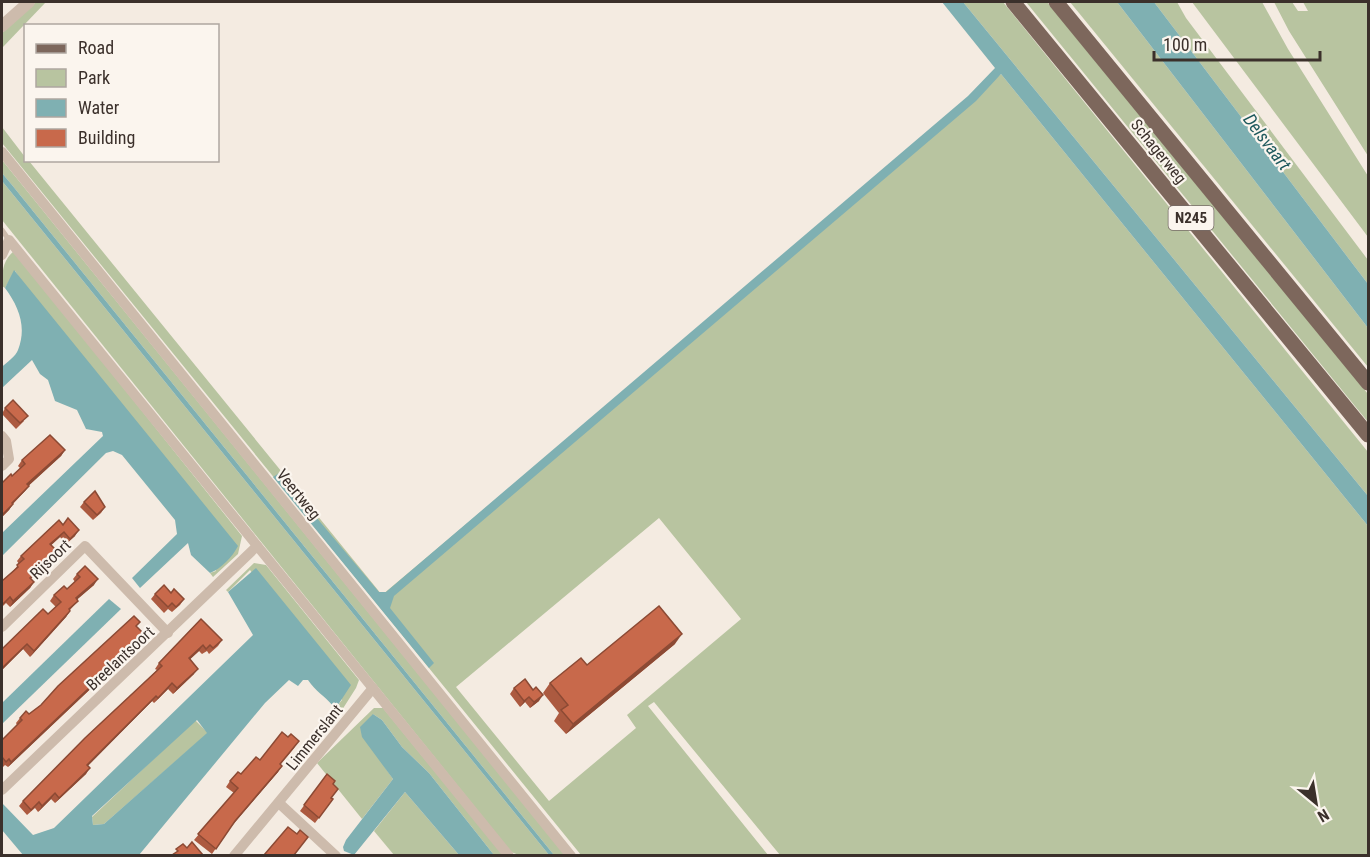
<svg xmlns="http://www.w3.org/2000/svg" width="1370" height="857" viewBox="0 0 1370 857" font-family="'Roboto Condensed',sans-serif">
	<rect width="100%" height="100%" fill="#f4ebe1"/>
	<g fill="#b8c4a0" fill-rule="evenodd">
		<path d="M36,2H46L2,48V33Z"/>
		<path d="M963,2H1003L1368,452V496Z"/>
		<path d="M1026,2H1047L1368,394V422Z"/>
		<path d="M1070,2H1117L1368,328V367Z"/>
		<path d="M1154,2H1177L1186,18L1368,260V284Z"/>
		<path d="M1192,2H1262L1288,49L1368,176V237Z"/>
		<path d="M1274,2H1292L1298,11H1308L1303,2H1368V156L1289,31Z"/>
		<path d="M1001,74L1368,526V855H780L654,702L648,706L768,855H581L2,143V127L25,157L26,160L29,161L382,595ZM659,518L741,619L627,715L636,728L549,801L456,687Z"/>
		<path d="M2,160L565,855H554L12,185L2,173Z"/>
		<path d="M2,181L549,855H519L511,852L2,220Z"/>
		<path d="M14,251L242,536L238,554L213,577L210,573L216,571L15,271L5,288L2,286C2,271 3,260 14,251Z"/>
		<path d="M254,563L266,565L359,680L356,688L342,710L338,705L342,700L250,570L228,592L226,590Z"/>
		<path d="M374,708H383L503,855H494L429,773L402,747L382,720L373,714L384,766L393,779L362,819L317,763Z"/>
		<path d="M195,720L208,733L104,824L93,825L92,817Z"/>
		<path d="M405,792L459,855H394L374,831Z"/>
	</g>
	<g fill="#7fb0b2" fill-rule="evenodd">
		<path d="M942,2H963L1368,496V526L1001,74L976,101L394,596L390,608L434,663L429,668L273,477L279,473L379,592H386L968,96L995,68Z"/>
		<path d="M1117,2H1154L1368,284V328Z"/>
		<path d="M2,173L12,185L554,855H549L2,181Z"/>
		<path d="M14,270L238,546C233,556 221,569 210,573L191,555L188,543L140,588L132,578L177,534L175,520L122,455L113,451L106,453L2,556V533L103,436L102,432L86,429L77,410L55,401L48,380L40,374L32,360L2,388V367C6,363 16,356 18,350C27,327 19,307 5,288Z"/>
		<path d="M256,568L351,685L338,705L333,706C325,696 315,691 308,680H303L298,686L289,680L265,703L139,855H23L2,830V803L33,835L54,828L253,635L228,592ZM197,720L207,733L104,824L93,825L92,816Z"/>
		<path d="M109,599L121,609L2,724V703Z"/>
		<path d="M373,714L382,720L402,747L429,773L494,855H459L405,792L354,855L344,851L343,847L346,840L393,779L362,737L360,727Z"/>
	</g>
	<g fill="none" stroke-linecap="round" stroke-linejoin="round">
		<path stroke="#cdbbac" stroke-width="5" d="M2,230L9,240"/>
		<g stroke="#cdbbac" stroke-width="10">
			<path d="M2,152L571,856"/>
			<path d="M2,255L9,240L509,856"/>
			<path d="M2,436L6,441L9,459L2,466"/>
			<path d="M2,627L85,546L168,633"/>
			<path d="M2,790L257,546"/>
			<path d="M280,804L336,856"/>
			<path d="M234,856L373,688"/>
		</g>
		<path stroke="#cdbbac" stroke-width="12" d="M2,26L29,2"/>
		<g stroke="#7d675c" stroke-width="15">
			<path d="M1013,2L1368,435"/>
			<path d="M1056,2L1368,383"/>
		</g>
	</g>
	<g fill="#ac5a40">
		<path d="M5,408L24,421L16,429L2,414Z"/>
		<path d="M65,450L61,456L29,485L25,491L13,504L9,510L2,517V483L12,476L20,468L18,466L22,460Z"/>
		<path d="M84,502L105,507L101,513L93,520L80,507Z"/>
		<path d="M59,520L75,536L66,544L60,537L51,545L57,551L53,557L30,579L34,582L30,588L10,607L6,603L2,607V581L13,571L19,564L17,561L21,556Z"/>
		<path d="M77,574L94,585L77,599L78,601L70,610V611L66,617L30,657L23,649L2,670V649L48,614L56,607L50,601L54,595L67,589L75,582L73,579Z"/>
		<path d="M171,593L184,599L180,605L172,612L168,609L164,613L151,599L155,594Z"/>
		<path d="M201,619L222,640L218,646L209,654L207,651L202,654L199,651L190,659L194,674L173,694L168,689L154,703L152,701L88,765L86,774L55,803L51,799L38,812L35,808L27,815L19,806L23,801L157,670L155,669L159,663Z"/>
		<path d="M137,627L145,635L141,641L8,767L5,765L2,768V740L17,725L16,723L20,718L29,714L41,705Z"/>
		<path d="M675,644L566,734L554,721L559,713L543,693L550,683L587,665Z"/>
		<path d="M514,688L533,690L539,701L530,708L525,702L520,707L510,694Z"/>
		<path d="M295,747L280,765L278,772L231,826L212,854L194,840L234,793L226,787L230,781L241,774Z"/>
		<path d="M327,774L333,784L332,798L333,799L315,823L300,811Z"/>
	</g>
	<g fill="#8c4a34">
		<path d="M65,450L61,456L24,490L27,484Z"/>
		<path d="M29,486L25,491L8,508L12,503Z"/>
		<path d="M13,504L9,510L2,517V515Z"/>
		<path d="M79,530L75,536L66,544L70,539Z"/>
		<path d="M64,532L60,537L46,550L50,544Z"/>
		<path d="M57,551L53,557L26,584L30,578Z"/>
		<path d="M98,579L94,585L72,604L76,598Z"/>
		<path d="M34,582L30,588L10,607L13,601Z"/>
		<path d="M70,611L66,617L30,657L34,651Z"/>
		<path d="M682,634L675,644L566,734L573,724Z"/>
		<path d="M145,635L141,641L8,767L11,762Z"/>
		<path d="M27,644L23,649L2,670V668Z"/>
		<path d="M203,645L199,651L185,664L189,658Z"/>
		<path d="M198,669L194,674L173,694L177,688Z"/>
		<path d="M172,683L168,689L154,703L158,698Z"/>
		<path d="M543,695L539,701L530,708L534,702Z"/>
		<path d="M156,696L152,701L83,771L87,765Z"/>
		<path d="M529,697L525,702L520,707L524,701Z"/>
		<path d="M282,766L278,772L231,827L235,821Z"/>
		<path d="M90,768L86,774L55,803L59,798Z"/>
		<path d="M55,793L51,799L38,812L42,806Z"/>
	</g>
	<g fill="#c8694b" stroke="#8c4a34" stroke-width="1.5">
		<path d="M13,400L28,416L20,423L5,408Z"/>
		<path d="M50,435L65,450L27,484L29,486L12,503L13,504L2,515V483L11,474L12,476L25,464L22,460Z"/>
		<path d="M95,491L105,507L97,515L84,502Z"/>
		<path d="M68,518L79,530L70,539L64,532L50,544L57,551L30,578L34,582L13,601L10,597L2,605V581L18,567L17,565L24,559L21,556L59,520L63,525Z"/>
		<path d="M85,566L98,579L76,598L78,601L69,609L70,611L34,651L27,644L2,668V649L43,609L48,614L61,602L54,595L64,586L67,589L80,577L77,574Z"/>
		<path d="M164,585L171,593L174,589L184,599L176,607L172,603L168,607L155,594Z"/>
		<path d="M659,606L682,634L573,724L561,710L568,705L550,683L581,658L587,665Z"/>
		<path d="M134,616L140,622L136,626L145,635L11,762L9,759L6,762L2,757V740L22,720L20,718L26,711L29,714L41,705L58,686Z"/>
		<path d="M201,619L222,640L213,648L210,645L206,649L203,645L189,658L198,669L177,688L172,683L158,698L156,696L87,765L90,768L59,798L55,793L42,806L39,802L31,810L23,801L85,738L162,666L159,663Z"/>
		<path d="M525,679L533,690L536,687L543,695L534,702L529,697L524,701L514,688Z"/>
		<path d="M282,732L288,737L291,734L299,741L280,764L282,766L235,821L216,849L198,834L238,788L230,781L238,772L241,774L256,757L260,760Z"/>
		<path d="M327,774L335,781L333,784L338,789L331,798L333,799L319,818L304,805Z"/>
		<path d="M288,827L297,834L300,830L308,837L294,855H264Z"/>
		<path d="M192,842L203,855H172L178,851L176,849L183,844L187,848Z"/>
	</g>
	<g text-anchor="middle" stroke-width="4.5" stroke-linejoin="round" paint-order="stroke">
		<rect fill="#fbf5ee" stroke="#756b66" stroke-width="1.5" x="1168.5" y="206" width="45" height="24" rx="4.5"/>
		<g font-size="15" font-weight="bold" fill="#3b302b">
			<text x="1191" y="223">N245</text>
		</g>
		<g font-size="16" fill="#3b302b" stroke="#fbf5ee">
			<text transform="translate(1159 151) rotate(51)" y="6">Schagerweg</text>
			<text transform="translate(299 494) rotate(51)" y="6">Veertweg</text>
			<text transform="translate(50 559) rotate(-44)" y="6">Rijsoort</text>
			<text transform="translate(120 658) rotate(-43)" y="6">Breelantsoort</text>
			<text transform="translate(314 737) rotate(-51)" y="6">Limmerslant</text>
		</g>
		<g font-size="18" font-style="italic" fill="#1f5a5e" stroke="#fbf5ee">
			<text transform="translate(1267 142) rotate(53)" y="6">Delsvaart</text>
		</g>
	</g>
	<rect width="1370" height="857" fill="none" stroke="#3b302b" stroke-width="6"/>
	<rect x="24" y="24" width="195" height="138" fill="#fbf5ee" stroke="#aea6a0" stroke-width="1.5"/>
	<rect x="36" y="44" width="30" height="9" fill="#7d675c" stroke="#aea6a0" stroke-width="1.5"/>
	<text x="78" y="54" font-size="18" fill="#3b302b">Road</text>
	<rect x="36" y="69" width="30" height="18" fill="#b8c4a0" stroke="#aea6a0" stroke-width="1.5"/>
	<text x="78" y="84" font-size="18" fill="#3b302b">Park</text>
	<rect x="36" y="99" width="30" height="18" fill="#7fb0b2" stroke="#aea6a0" stroke-width="1.5"/>
	<text x="78" y="114" font-size="18" fill="#3b302b">Water</text>
	<rect x="36" y="129" width="30" height="18" fill="#c8694b" stroke="#aea6a0" stroke-width="1.5"/>
	<text x="78" y="144" font-size="18" fill="#3b302b">Building</text>
	<g transform="translate(1316 803) rotate(150)" stroke="#fbf5ee" stroke-width="4.5" paint-order="stroke">
	<path d="M0-4.5L10 22L0 15L-10 22Z" fill="#3b302b"/>
	<text y="-9" font-size="16" font-weight="bold" text-anchor="middle" fill="#3b302b">N</text>
	</g>
	<path d="M1154 51v9h166v-9" fill="none" stroke="#3b302b" stroke-width="3"/>
	<text x="1163" y="51" font-size="18" fill="#3b302b" stroke="#fbf5ee" stroke-width="4.5" paint-order="stroke">100 m</text>
</svg>
